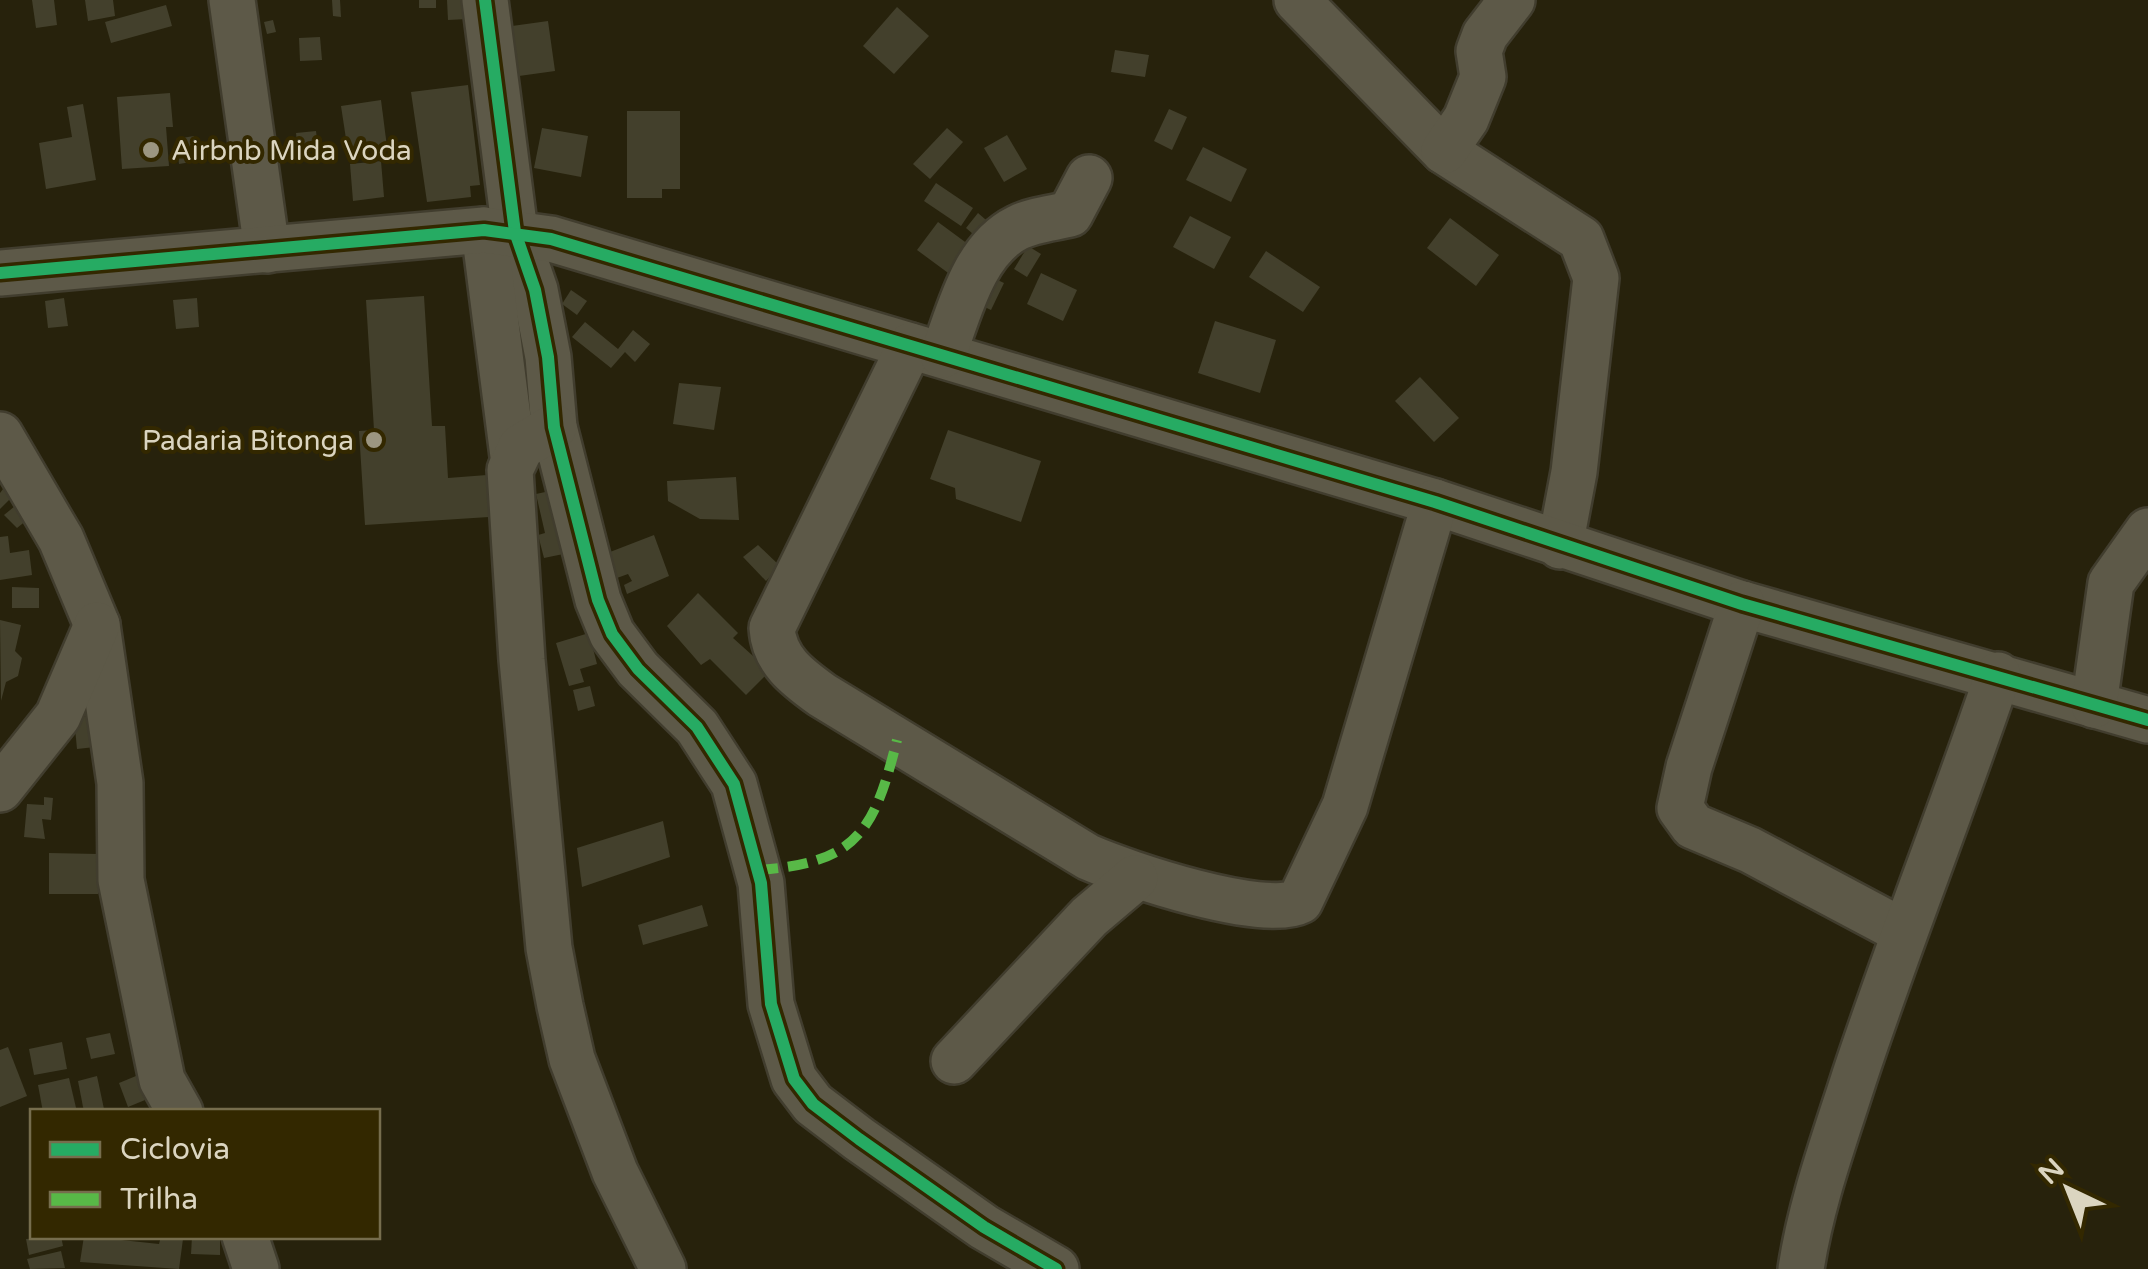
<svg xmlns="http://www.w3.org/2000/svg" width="2148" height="1269" viewBox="0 0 2148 1269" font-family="'Varela Round',sans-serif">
	<rect width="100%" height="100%" fill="#27220c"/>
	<g fill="#43402c">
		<path d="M32,0H54L57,25L36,28Z"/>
		<path d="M85,0H113L115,16L88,21Z"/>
		<path d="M332,0H340L341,17L333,16Z"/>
		<rect x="419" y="0" width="17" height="8"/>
		<path d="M447,0H466L467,19L448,20Z"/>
		<path d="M166,5L172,26L111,43L105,22Z"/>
		<path d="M897,7L929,36L894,74L863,46Z"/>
		<path d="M273,20L276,32L267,34L264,22Z"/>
		<path d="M548,21L555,71L519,76L512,26Z"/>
		<path d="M320,37L322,60L300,61L299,38Z"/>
		<path d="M1115,50L1149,55L1145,77L1111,72Z"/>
		<path d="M468,85L480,185L470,186L471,197L427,202L411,92Z"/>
		<path d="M170,93L173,127H166L169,166L122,169L117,97Z"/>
		<path d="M381,100L387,147L348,152L341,106Z"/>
		<path d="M83,104L96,180L46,189L39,143L72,137L67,107Z"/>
		<path d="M1169,109L1187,117L1172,150L1154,141Z"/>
		<path d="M627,111H680V189H662V198H627Z"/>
		<path d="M542,128L588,136L581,177L534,168Z"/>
		<path d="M947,128L963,142L930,179L913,164Z"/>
		<path d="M316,131L318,149L298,151L296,133Z"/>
		<path d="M1007,135L1027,169L1004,182L984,148Z"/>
		<path d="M194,136L197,161L179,164L176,139Z"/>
		<path d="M1203,147L1247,169L1231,202L1186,180Z"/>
		<path d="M381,161L384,197L353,201L350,164Z"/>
		<path d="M936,183L973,208L961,226L924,201Z"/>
		<path d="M978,213L993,226L980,240L966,228Z"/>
		<path d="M1190,216L1231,237L1214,269L1173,247Z"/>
		<path d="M1450,218L1499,255L1476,286L1427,248Z"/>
		<path d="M938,222L976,250L955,278L917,250Z"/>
		<path d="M1028,246L1041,254L1027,277L1014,269Z"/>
		<path d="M1266,251L1320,287L1303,312L1249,277Z"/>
		<path d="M1041,273L1077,290L1063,321L1027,304Z"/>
		<path d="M987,275L1004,283L991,310L974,302Z"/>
		<path d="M571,290L587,301L577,315L562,304Z"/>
		<path d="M424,296L432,426H445L448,478L487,475L489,517L365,525L359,431L374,430L366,300Z"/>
		<path d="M64,298L68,326L48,328L45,301Z"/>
		<path d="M197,298L199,327L176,329L173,300Z"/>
		<path d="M1215,321L1276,340L1260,393L1198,373Z"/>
		<path d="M585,322L618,349L633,330L650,344L635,362L625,352L611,368L572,337Z"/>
		<path d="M1420,377L1459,418L1434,442L1395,401Z"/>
		<path d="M679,383L721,387L714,430L673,424Z"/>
		<path d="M948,430L1041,461L1021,522L956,499L955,488L930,479Z"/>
		<path d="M736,477L739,520L700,519L668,501L667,481Z"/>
		<path d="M3,489L11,498L0,509V493Z"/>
		<path d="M559,489L573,552L544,558L538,535L545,533L536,494Z"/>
		<path d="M15,506L27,520L17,528L4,515Z"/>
		<path d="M654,535L669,576L627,594L624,585L632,581L628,574L617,578L610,552Z"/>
		<path d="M8,536L10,553L29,550L32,575L0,580V537Z"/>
		<path d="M758,545L780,566L766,581L743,557Z"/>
		<path d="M12,587L39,588V608H12Z"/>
		<path d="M698,593L738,633L733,638L770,671L746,695L710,659L701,665L667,626Z"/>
		<path d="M0,620L21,625L15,651L22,658L18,676L6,682L1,701Z"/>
		<path d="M589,633L597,664L580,669L584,682L569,686L556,643Z"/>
		<path d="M590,686L595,706L578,711L573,690Z"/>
		<path d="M92,716L95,747L77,749L74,718Z"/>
		<path d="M44,797L53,798L51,820L42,819L45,839L24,837L27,804L44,805Z"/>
		<path d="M663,821L670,857L582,887L577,848Z"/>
		<path d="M49,853L98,854V894H49Z"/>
		<path d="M702,905L708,926L643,945L638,925Z"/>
		<path d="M110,1033L115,1054L91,1059L86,1038Z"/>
		<path d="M62,1042L67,1069L34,1075L29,1049Z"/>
		<path d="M8,1047L27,1096L0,1107V1050Z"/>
		<path d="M97,1076L104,1109L84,1112L78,1081Z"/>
		<path d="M136,1076L145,1100L128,1107L119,1083Z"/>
		<path d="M69,1078L77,1112H43L38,1085Z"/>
		<path d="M61,1236L63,1246L29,1255L26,1239Z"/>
		<path d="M84,1236L159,1244L161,1236L183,1239L179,1269L80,1262Z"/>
		<path d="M192,1237L220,1238V1255L191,1254Z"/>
		<path d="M61,1251L65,1268L30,1269L27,1259Z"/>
	</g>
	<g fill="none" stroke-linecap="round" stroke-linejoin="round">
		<g stroke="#413d2e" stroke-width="50">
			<g id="minor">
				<path d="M232,0L267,250"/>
				<path d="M485,0L515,232L535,290L548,357L554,427L598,600L612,634L638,669L697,727L734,784L761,883L771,1004L794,1079L813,1104L859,1139L984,1227L1056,1269"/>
				<path d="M1297,0L1444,151L1581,239L1596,278L1574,472L1560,546"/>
				<path d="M1444,151L1466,119L1483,77L1479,51L1485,35L1512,0"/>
				<path d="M484,230L513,456"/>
				<path d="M0,273L484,230L551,239L1435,502L1742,604L2148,720"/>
				<path d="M910,346L772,628C774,660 797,677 822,695L1088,857C1127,874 1264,920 1300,901L1345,806L1435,502"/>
				<path d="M943,355C959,313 973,250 1017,228C1032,220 1054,218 1070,214L1089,178"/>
				<path d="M554,427L521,447L510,470L522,660L549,948L560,1006L572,1059L615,1172L663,1269"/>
				<path d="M0,435L61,539L97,625L120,783L121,880L162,1080L180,1112"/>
				<path d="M1742,604L1689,767L1680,808L1693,826L1750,850L1904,932"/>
				<path d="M2094,705L2111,583L2148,531"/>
				<path d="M0,789L58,716L97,625"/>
				<path d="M954,1061L1089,917L1135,878"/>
				<path d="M245,1236L256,1269"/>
				<path d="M1801,1269C1811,1203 1834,1141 1854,1078C1899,942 1952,810 1998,675"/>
			</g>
		</g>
		<use href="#minor" stroke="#5d5948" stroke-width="45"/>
		<path stroke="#58b947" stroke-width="10" stroke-dasharray="20 10" stroke-linecap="butt" d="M758,870C857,863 874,832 897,740"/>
		<g stroke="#332800" stroke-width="19">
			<g id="cycleway">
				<path d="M485,0L515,232L535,290L548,357L554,427L598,600L612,634L638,669L697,727L734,784L761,883L771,1004L794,1079L813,1104L859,1139L984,1227L1056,1269"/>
				<path d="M0,273L484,230L551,239L1435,502L1742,604L2148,720"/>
			</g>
		</g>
		<use href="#cycleway" stroke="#26ab63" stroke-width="12"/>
	</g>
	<g fill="#9c9681" stroke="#332800" stroke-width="4">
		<circle cx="151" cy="150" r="10"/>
		<circle cx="374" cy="440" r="10"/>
	</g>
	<g text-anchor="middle" stroke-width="8" stroke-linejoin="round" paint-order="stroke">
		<g font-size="28" fill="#dbd5c0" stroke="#332800" text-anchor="start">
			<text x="171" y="160">Airbnb Mida Voda</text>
			<text x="354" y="450" text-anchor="end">Padaria Bitonga</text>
		</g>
	</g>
	<rect x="30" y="1109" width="350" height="130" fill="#332800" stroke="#766d4d" stroke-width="2.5"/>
	<rect x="50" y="1142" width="50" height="15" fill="#26ab63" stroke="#766d4d" stroke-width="2.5"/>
	<text x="120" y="1159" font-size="30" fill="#dbd5c0">Ciclovia</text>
	<rect x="50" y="1192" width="50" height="15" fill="#58b947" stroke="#766d4d" stroke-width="2.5"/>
	<text x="120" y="1209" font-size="30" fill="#dbd5c0">Trilha</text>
	<g transform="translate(2068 1189) rotate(317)" stroke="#332800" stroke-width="8" paint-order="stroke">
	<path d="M0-8L18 38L0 25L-18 38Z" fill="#dbd5c0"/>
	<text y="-15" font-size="28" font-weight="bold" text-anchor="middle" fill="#dbd5c0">N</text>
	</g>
</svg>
